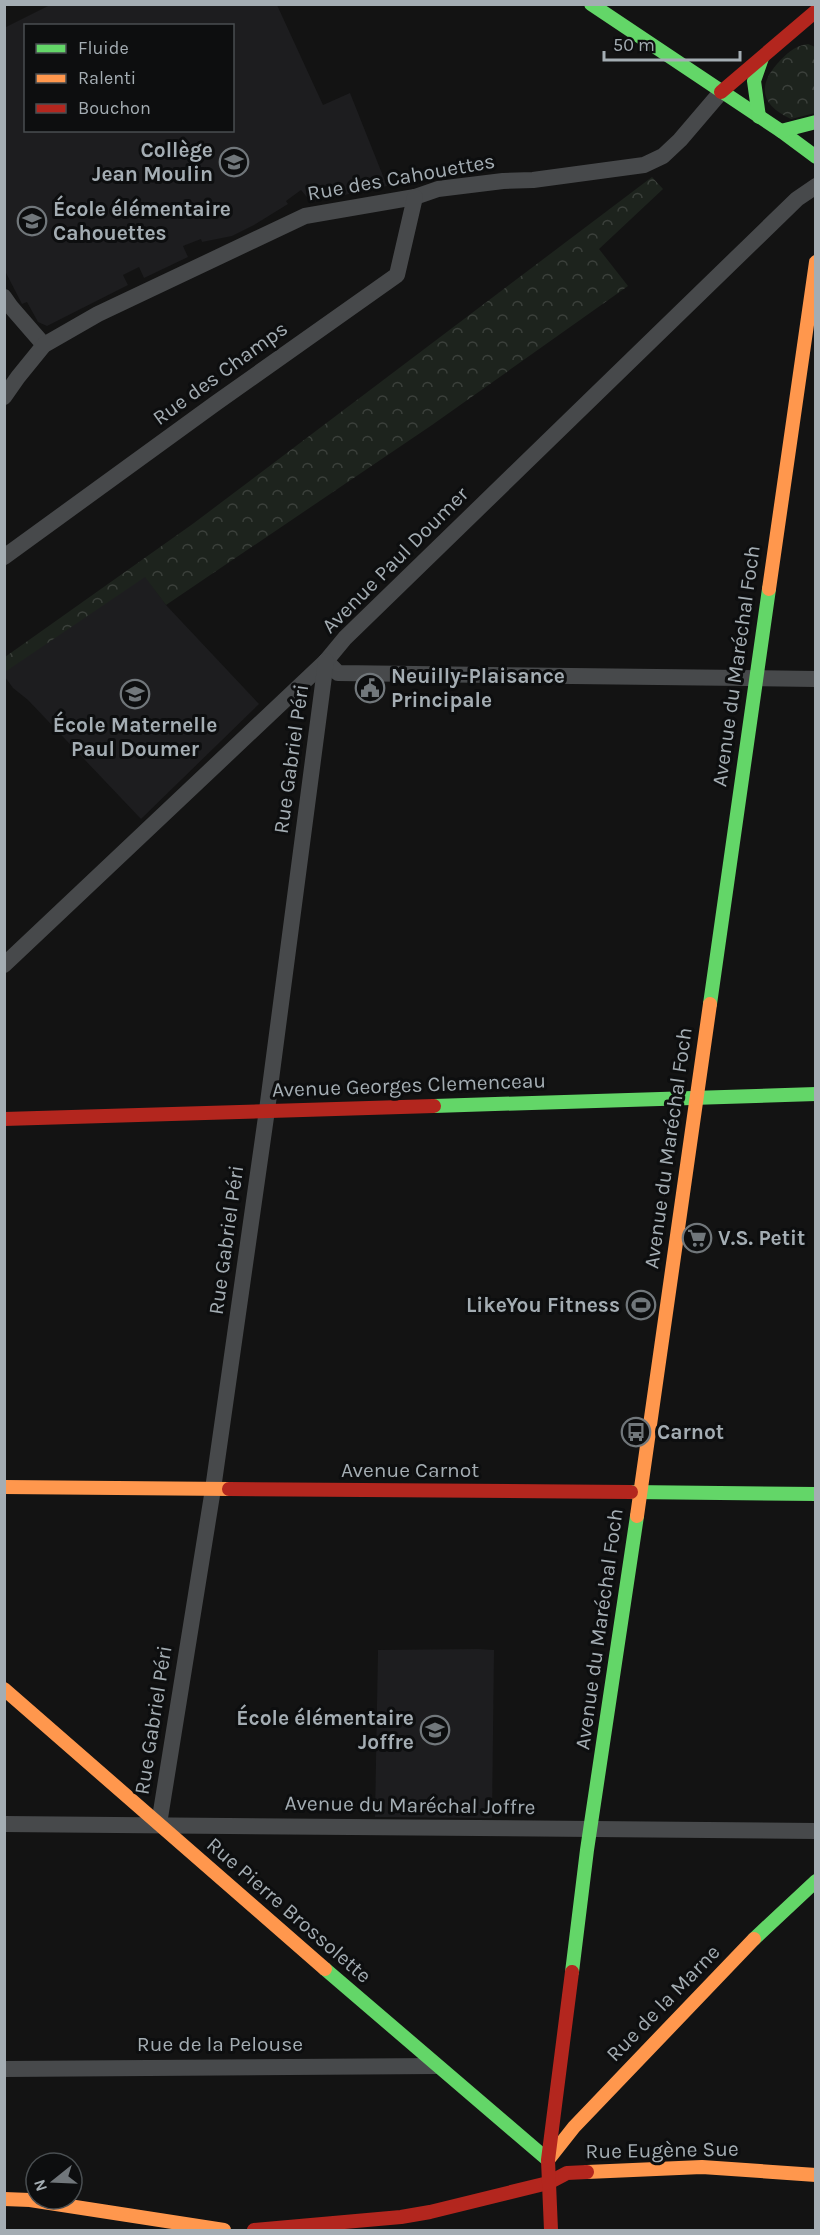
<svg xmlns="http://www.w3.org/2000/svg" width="820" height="2235" viewBox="0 0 820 2235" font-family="Karla,sans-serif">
	<defs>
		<pattern id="park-crowns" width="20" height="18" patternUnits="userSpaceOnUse" patternTransform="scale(1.5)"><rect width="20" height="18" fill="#1d231d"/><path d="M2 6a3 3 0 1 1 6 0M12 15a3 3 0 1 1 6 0" fill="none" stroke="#3b403b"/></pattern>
	</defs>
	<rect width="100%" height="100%" fill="#131313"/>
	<g fill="#1d1d1f" fill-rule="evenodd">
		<path d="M52,4L277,5L323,105L350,93L387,186L311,202L301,190L286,201L288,204L254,225L232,236L202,242L201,239L183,246L188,257L144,278L139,267L123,275L128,285L47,326L38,322L27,302L22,304L5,271L4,28ZM26,26H232V130H26Z"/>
		<path d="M145,576L166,605L259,704L141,819L28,700L13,688L5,677L4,672Z"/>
		<path d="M478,1649L494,1650L492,1818L375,1817L378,1650Z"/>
	</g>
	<g fill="url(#park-crowns)">
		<path d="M808,44L815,47V113L791,119C763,106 756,88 777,64C786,54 794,46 808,44Z"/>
		<path d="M652,177L663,189L599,249L628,286L432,425L166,605L145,577L5,672V657L194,523Z"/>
	</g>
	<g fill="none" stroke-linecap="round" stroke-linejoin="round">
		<g stroke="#47494b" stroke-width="16">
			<path d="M4,297L11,307L44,345"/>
			<path d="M4,397L18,377L44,345L98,314L305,216L415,197L438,189L503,181L533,180L644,165L663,156L680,140L721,92"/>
			<path d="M4,557L216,403L397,275L415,197"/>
			<path d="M326,661L338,673L816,679"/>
			<path d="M4,965L326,661L345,638L797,199L816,186"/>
			<path d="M4,1824L816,1831"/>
			<path d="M159,1824L213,1489L267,1110L326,661"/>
			<path d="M4,2069L436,2066"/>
		</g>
		<g stroke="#63d668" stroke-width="14">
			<path d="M591,4L781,131L816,157"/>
			<path d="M759,117L754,81L762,58"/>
			<path d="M781,131L816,122"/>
			<path d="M710,1004L769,589"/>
			<path d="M434,1106L816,1094"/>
			<path d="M631,1492L816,1494"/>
			<path d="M754,1939L816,1881"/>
			<path d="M325,1969L548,2160"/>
			<path d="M572,1972L587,1850L637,1516"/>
		</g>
		<g stroke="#ff974d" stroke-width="14">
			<path d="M769,589L816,262"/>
			<path d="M4,1487L229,1489"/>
			<path d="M637,1516L710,1004"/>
			<path d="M4,1689L325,1969"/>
			<path d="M548,2160L574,2127L754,1939"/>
			<path d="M587,2172L702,2167L816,2175"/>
			<path d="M4,2199L30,2200L224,2230"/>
		</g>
		<g stroke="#b3261e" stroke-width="14">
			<path d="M721,92L816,11"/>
			<path d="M4,1119L434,1106"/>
			<path d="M229,1489L631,1492"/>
			<path d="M254,2230L401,2217L430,2212L548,2183L567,2173L587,2172"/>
			<path d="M551,2230L548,2160L572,1972"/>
		</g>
	</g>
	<defs>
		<g id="school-ring" transform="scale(1.5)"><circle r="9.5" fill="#0d0e0f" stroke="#71777b" stroke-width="1.5"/><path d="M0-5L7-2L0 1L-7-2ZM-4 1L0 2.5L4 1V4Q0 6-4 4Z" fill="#71777b"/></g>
		<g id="civic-ring" transform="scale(1.5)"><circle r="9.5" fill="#0d0e0f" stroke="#71777b" stroke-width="1.5"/><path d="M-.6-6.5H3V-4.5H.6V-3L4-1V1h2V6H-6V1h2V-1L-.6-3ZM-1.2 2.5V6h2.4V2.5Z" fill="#71777b"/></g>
		<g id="supermarket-ring" transform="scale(1.5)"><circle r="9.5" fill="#0d0e0f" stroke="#71777b" stroke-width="1.5"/><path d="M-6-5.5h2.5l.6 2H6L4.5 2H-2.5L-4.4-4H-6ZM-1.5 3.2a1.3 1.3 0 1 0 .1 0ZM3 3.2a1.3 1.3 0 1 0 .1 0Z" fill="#71777b"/></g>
		<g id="stadium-ring" transform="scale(1.5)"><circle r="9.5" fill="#0d0e0f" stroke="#71777b" stroke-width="1.5"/><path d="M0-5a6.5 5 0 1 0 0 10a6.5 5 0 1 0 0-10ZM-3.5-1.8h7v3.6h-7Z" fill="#71777b"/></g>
		<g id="bus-ring" transform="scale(1.5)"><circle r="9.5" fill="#0d0e0f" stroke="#71777b" stroke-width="1.5"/><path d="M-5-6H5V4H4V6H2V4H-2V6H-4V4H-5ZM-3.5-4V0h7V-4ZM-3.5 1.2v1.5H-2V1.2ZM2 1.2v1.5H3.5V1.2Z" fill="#71777b"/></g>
	</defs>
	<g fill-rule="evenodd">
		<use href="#school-ring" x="234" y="162"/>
		<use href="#school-ring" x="32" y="221"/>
		<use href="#civic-ring" x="370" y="688"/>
		<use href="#school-ring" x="135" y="694"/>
		<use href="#supermarket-ring" x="697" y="1238"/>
		<use href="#stadium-ring" x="641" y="1305"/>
		<use href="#bus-ring" x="636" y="1432"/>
		<use href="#school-ring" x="435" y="1730"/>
	</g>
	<g text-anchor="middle" stroke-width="6" stroke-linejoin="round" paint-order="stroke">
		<g font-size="21" font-weight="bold" fill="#a4adb3" stroke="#0d0e0f" text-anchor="start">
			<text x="213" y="157" text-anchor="end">Collège<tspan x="213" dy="24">Jean Moulin</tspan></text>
			<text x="53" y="216">École élémentaire<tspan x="53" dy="24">Cahouettes</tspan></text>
			<text x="391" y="683">Neuilly-Plaisance<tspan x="391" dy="24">Principale</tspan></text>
			<text x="135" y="732" text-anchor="middle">École Maternelle<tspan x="135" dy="24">Paul Doumer</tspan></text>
			<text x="718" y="1245">V.S. Petit</text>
			<text x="620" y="1312" text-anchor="end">LikeYou Fitness</text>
			<text x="657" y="1439">Carnot</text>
			<text x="414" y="1725" text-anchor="end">École élémentaire<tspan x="414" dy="24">Joffre</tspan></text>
		</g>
		<g font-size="21" fill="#a4adb3" stroke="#0d0e0f">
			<text transform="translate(401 177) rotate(-10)" y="7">Rue des Cahouettes</text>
			<text transform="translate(220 373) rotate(-36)" y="7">Rue des Champs</text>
			<text transform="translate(395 560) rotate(-45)" y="7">Avenue Paul Doumer</text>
			<text transform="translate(736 666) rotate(-82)" y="7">Avenue du Maréchal Foch</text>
			<text transform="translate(291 759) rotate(-82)" y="7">Rue Gabriel Péri</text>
			<text transform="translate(409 1085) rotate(-2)" y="7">Avenue Georges Clemenceau</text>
			<text transform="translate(668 1148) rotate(-82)" y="7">Avenue du Maréchal Foch</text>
			<text transform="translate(226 1240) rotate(-82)" y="7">Rue Gabriel Péri</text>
			<text x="410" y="1477">Avenue Carnot</text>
			<text transform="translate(599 1629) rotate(-82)" y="7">Avenue du Maréchal Foch</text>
			<text transform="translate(153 1720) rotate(-81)" y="7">Rue Gabriel Péri</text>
			<text transform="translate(410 1805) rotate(1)" y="7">Avenue du Maréchal Joffre</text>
			<text transform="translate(289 1910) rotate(41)" y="7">Rue Pierre Brossolette</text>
			<text transform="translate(663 2003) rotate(-46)" y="7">Rue de la Marne</text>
			<text x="220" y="2051">Rue de la Pelouse</text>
			<text transform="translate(662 2150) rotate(-1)" y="7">Rue Eugène Sue</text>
		</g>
	</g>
	<rect width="820" height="2235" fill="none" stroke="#a4adb3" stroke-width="12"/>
	<rect x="24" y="24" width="210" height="108" fill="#0d0e0f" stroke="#494e51" stroke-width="1.5"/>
	<rect x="36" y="44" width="30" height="9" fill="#63d668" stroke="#494e51" stroke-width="1.5"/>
	<text x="78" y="54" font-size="18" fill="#a4adb3">Fluide</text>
	<rect x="36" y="74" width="30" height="9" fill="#ff974d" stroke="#494e51" stroke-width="1.5"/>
	<text x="78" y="84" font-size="18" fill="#a4adb3">Ralenti</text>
	<rect x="36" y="104" width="30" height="9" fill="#b3261e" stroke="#494e51" stroke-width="1.5"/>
	<text x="78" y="114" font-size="18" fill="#a4adb3">Bouchon</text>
	<g transform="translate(54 2181) rotate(252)"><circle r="28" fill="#0d0e0f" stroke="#494e51" stroke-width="1.5"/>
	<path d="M0-4.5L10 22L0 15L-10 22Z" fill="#71777b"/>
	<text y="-9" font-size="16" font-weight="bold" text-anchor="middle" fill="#a4adb3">N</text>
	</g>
	<path d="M604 51v9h136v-9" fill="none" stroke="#a4adb3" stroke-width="3"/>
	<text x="613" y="51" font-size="18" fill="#a4adb3" stroke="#0d0e0f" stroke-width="4.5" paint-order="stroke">50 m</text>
</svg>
